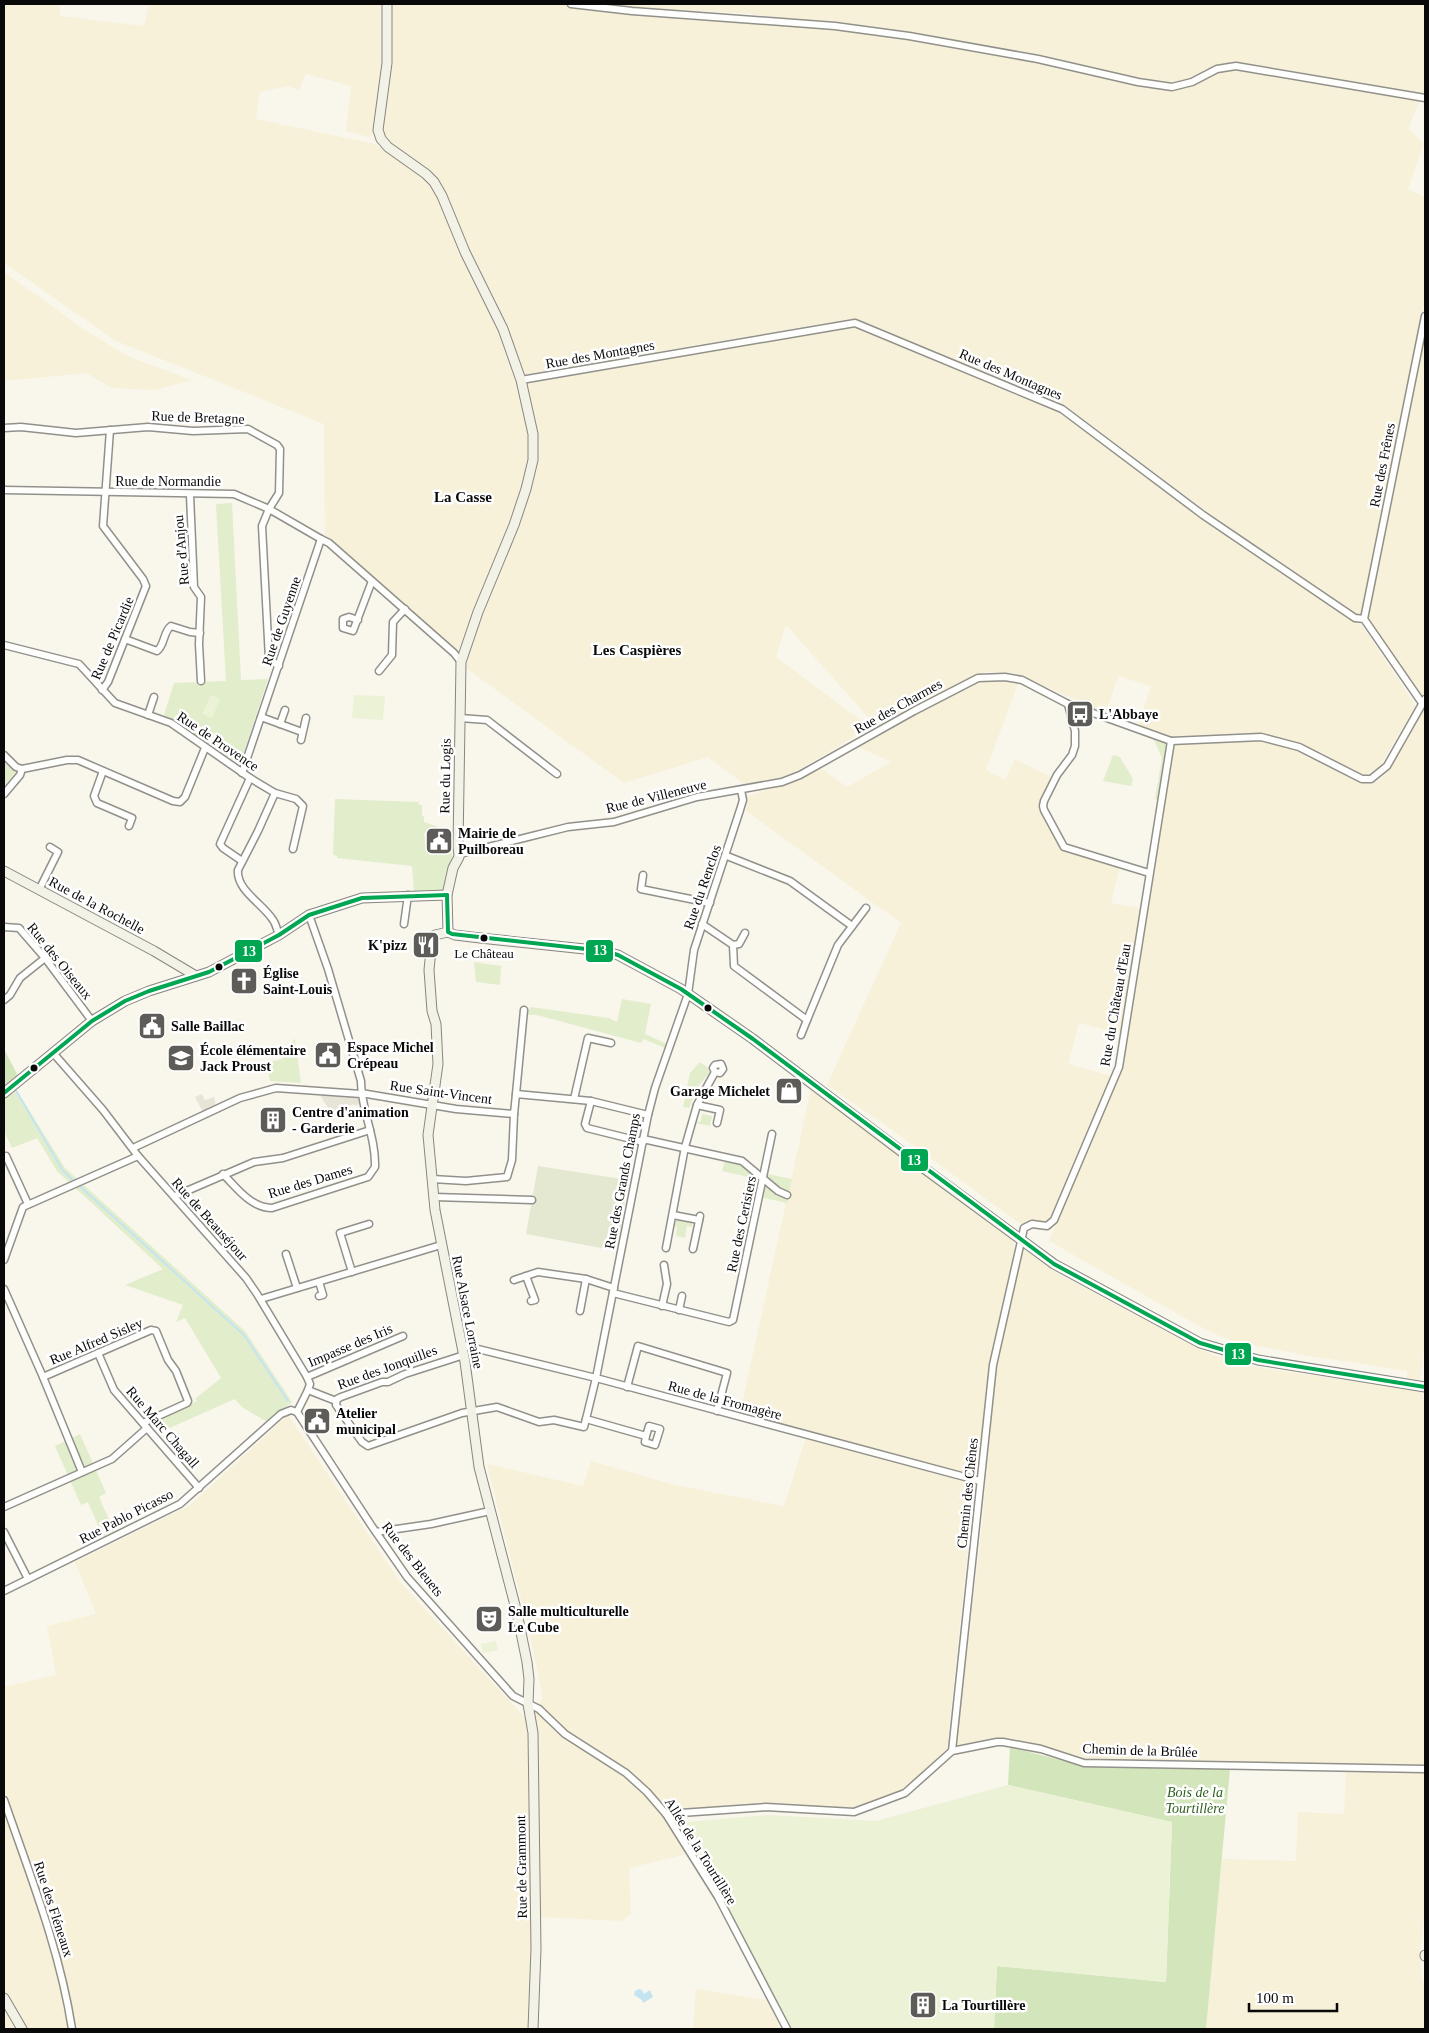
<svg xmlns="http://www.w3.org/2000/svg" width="1429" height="2033" viewBox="0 0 1429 2033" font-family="Georgia,serif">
	<rect width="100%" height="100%" fill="#f9f6ec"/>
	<g fill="#f6f1d8">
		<path d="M4,4H60V16L144,26L149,4H383L384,61L374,133L369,137L346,131L351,86L306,74L299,90L288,86L260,92L256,119L375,144L423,176L431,184L439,200L461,253L501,329L518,381L529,436V457L519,499L511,523L457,653L325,535L324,424L116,341L4,263Z"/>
		<path d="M389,4H569L875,32L1037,60L1171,89L1214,72L1236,67L1420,99L1408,129L1424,143L1408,189L1425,197V299L1362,611L1359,614H1355L1209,513L1060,402L856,319H848L523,375L445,195L387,142L382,135L381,125L390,72Z"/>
		<path d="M593,4H1425V94L1258,65L1235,63L1214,66L1181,82L1158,84L1043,55L913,33L741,13L632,8Z"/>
		<path d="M4,272L85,330L119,351L132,358L192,380L154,390L111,388L87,373L4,381Z"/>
		<path d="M1425,323V694L1422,696L1368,620L1367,612Z"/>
		<path d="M853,326L1063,413L1201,518L1363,627L1413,702L1415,707L1379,767L1368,774H1362L1350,770L1324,753L1269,735L1247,733L1175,738L1138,726L1151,686L1118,676L1106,713L1014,673L985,672L875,725L786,625L776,657L862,721L866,730L798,770L779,778L744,784L708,757L624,783L466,668L472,640L532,476L526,382Z"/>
		<path d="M1003,680L1018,683L986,770L1005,780L1015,759L1053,778L1042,798L1063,850L1120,866L1111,903L1141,909L1120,1033L1079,1023L1068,1064L1111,1076L1110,1080L1053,1217L1047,1223L1026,1224L1019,1223L884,1124L827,1085L901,923L746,811L748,796L781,785L819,767L847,787L891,762L856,746L955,692L977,682Z"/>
		<path d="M1425,708V1340L1420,1380L1407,1378V1371L1310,1356L1238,1342L1224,1338L1199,1326L1049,1241L1121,1065L1173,747L1179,744L1249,739L1264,740L1291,746L1324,760L1348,775L1367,785L1376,782L1385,775Z"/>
		<path d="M811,1089L1014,1239V1260L990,1361L979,1473L976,1477L807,1430L740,1413Z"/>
		<path d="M1022,1247L1055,1272L1199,1349L1216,1356L1256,1367L1422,1392L1425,1408V1767L1084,1760L1014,1739L1001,1738L956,1746L982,1526L996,1369Z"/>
		<path d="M288,1415L400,1582L526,1719L543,1698L529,1631L487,1464L583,1486L591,1461L675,1485L784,1506L806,1437L972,1484L974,1489L947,1749L905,1793L854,1812L766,1807L667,1814L691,1853L629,1868L631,1914L621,1921L536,1917L533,2029H4V1687L56,1675L47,1626L96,1614L75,1562L189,1506Z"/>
		<path d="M1346,1770L1425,1772V1906L1420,1951L1421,1973L1425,1989V2029H1206L1222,1859L1296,1861L1298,1812L1344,1814Z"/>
		<path d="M696,1989L767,2000L781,2029H693Z"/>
	</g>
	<g fill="#e2edcc">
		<path d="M232,503L241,680L268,679L241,761L237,763L164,715L174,683L226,681L216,504Z"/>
		<path d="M1085,709L1171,741L1161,801L1155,799L1162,758L1154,740L1087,715Z"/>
		<path d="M1113,755L1120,757L1133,779L1131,786L1103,781Z"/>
		<path d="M4,759L16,772L4,786Z"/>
		<path d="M335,799L419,802V805H422V816L424,817V822L439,827V836H432V833H424L426,846L447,848V853H452C453,864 450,883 442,891H414L412,866L337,858V856L333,855Z"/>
		<path d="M474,962L501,966L500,985L476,982Z"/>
		<path d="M622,999L651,1004L645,1034L667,1044L665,1048L643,1039L641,1043L537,1015H529L526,1012L531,1007L609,1018L617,1022Z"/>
		<path d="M295,1039L301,1083L270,1081L266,1063L282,1059L293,1042V1040Z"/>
		<path d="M700,1062L708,1068L709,1073L697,1088L689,1108L683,1107L690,1073Z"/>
		<path d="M16,1089L65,1168L245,1331L292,1402L267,1422L242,1407L235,1399L158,1433L153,1421L197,1401L195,1399L221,1378L185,1318L176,1322L183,1305L125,1285L163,1269L57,1171L37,1138L12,1148L4,1131V1098Z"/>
		<path d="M702,1114L712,1116L710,1126L696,1123L701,1121Z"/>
		<path d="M725,1160L744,1166L757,1177V1179L722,1171Z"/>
		<path d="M767,1174L792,1179L787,1203L760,1197Z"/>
		<path d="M677,1219L692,1222V1227L687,1226L685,1238L676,1236L677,1227L674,1226Z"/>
		<path d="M80,1434L106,1493L99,1497L114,1531L103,1537L88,1502L81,1505L55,1446Z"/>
	</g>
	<g fill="#d3e5ba">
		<path d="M4,1049L18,1076L4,1087Z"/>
		<path d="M1010,1747L1083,1766L1230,1769L1206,2029H994L997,1966L1166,1982L1172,1822L1008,1785Z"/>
	</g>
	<path fill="#e5e8d0" d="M538,1166L628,1180L617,1251L526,1234Z"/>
	<g fill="#ecf2d6">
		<path d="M211,695L220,699L212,718L202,714Z"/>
		<path d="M354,695L385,696L383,720L352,718Z"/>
		<path d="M496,1641L498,1650L483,1653L481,1644Z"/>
		<path d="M1008,1785L1172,1822L1166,1982L997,1966L994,2029H790L720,1895L678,1823L768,1815L876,1821Z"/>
	</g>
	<g fill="#e9e4d8">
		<path d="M202,1094L205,1100L214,1097L216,1106L203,1112L195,1097Z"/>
		<path d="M320,1095L348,1096L357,1098L361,1103L355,1106L354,1104L331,1113Z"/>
	</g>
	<path fill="#c4e4f2" d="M639,1989L642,1990L644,1994L650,1990L653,1997L643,2003L642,2000L634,1995L635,1991Z"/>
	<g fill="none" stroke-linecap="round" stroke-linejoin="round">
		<path stroke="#c4e4f2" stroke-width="2" d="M15,1089L63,1171L244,1335L288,1401"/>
		<g stroke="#91908b" stroke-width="9">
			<g id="street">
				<path d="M571,4L632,11L835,26L909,36L1038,59L1138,82L1172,87L1192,82L1217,69L1236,66L1425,98"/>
				<path d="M521,380L855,323L1062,409L1203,515L1355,618L1364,619L1422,703"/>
				<path d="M4,428L21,427L76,433L148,427L193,431L248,429L277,445L280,449L279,493L269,509L262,526L269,659L279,666"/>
				<path d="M4,490L234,494L269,509L321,539"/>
				<path d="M190,495L194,587L201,597L199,644L201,681"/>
				<path d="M1364,619L1425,316"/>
				<path d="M358,620L349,617L343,619V628L353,631L372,581"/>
				<path d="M125,639L157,651C165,645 163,632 171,626L190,632L200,633"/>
				<path d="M4,645L79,664L115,703L171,723L250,778L275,793L258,831L238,870C236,890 263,904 273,920C276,924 277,930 279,935"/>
				<path d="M379,671L392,655L393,622L405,609"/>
				<path d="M102,690L108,682L146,586L143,579L103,526L110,430"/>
				<path d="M1068,704L1075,731V746L1072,755L1057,775L1044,801L1043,806L1044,810L1064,847L1149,873"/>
				<path d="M148,715L154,697"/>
				<path d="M261,717L302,732"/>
				<path d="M460,718L487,720L557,774"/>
				<path d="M280,724L285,710"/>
				<path d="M301,740L306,718"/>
				<path d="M4,755L16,767L22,769"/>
				<path d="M103,771L94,796L97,803L132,818L129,826"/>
				<path d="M242,773L321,539L329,543L454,653L461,662"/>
				<path d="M275,793L296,799L303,806L293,849"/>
				<path d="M4,794L20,775L22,769L67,760H78L173,801L180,802L185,797L205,748"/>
				<path d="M460,854L568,827L614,822L697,797L782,782L800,775L914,711L978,678L1005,677L1022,680L1068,704L1171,741L1261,737L1299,747L1362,779H1371L1387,766L1425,699"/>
				<path d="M727,856L790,881L852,926"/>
				<path d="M242,861L223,848L220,844L250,778"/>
				<path d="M643,875L641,889L710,903"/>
				<path d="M39,890L58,852L50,847"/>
				<path d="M404,924L408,895"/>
				<path d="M702,924L733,945L734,966L807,1020L838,945L866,908"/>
				<path d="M4,927L19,928L45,958L92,1021"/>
				<path d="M733,945L739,944L745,933"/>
				<path d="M4,1000L10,995L20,978L45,958"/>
				<path d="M801,1035L807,1020"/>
				<path d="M54,1054L103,1110L138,1156L246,1278L257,1294L307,1377L310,1384L308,1390L336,1401"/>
				<path d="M361,1093L456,1109L514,1114L516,1094L591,1101L648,1115"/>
				<path d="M516,1094L524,1010"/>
				<path d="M574,1099L588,1038L611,1043"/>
				<path d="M591,1101L585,1124L587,1128L643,1142"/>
				<path d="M697,1105L720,1110L717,1123"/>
				<path d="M643,1139L742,1161L778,1191L787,1195"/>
				<path d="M133,1148L240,1098L276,1088L361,1094"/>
				<path d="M4,1157L6,1156L28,1204"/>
				<path d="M223,1174C237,1188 251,1208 272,1208L368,1177L375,1167C376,1137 361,1110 361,1081L328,969L309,915"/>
				<path d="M432,1179L466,1181L507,1177L512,1160L514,1114"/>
				<path d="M175,1196L254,1162L283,1158L370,1130"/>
				<path d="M434,1197L532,1200"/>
				<path d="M673,1215L699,1220"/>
				<path d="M666,1248L685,1147L697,1105L715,1072L720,1073L723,1069L721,1064L715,1065L713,1068L715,1072"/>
				<path d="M693,1249L700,1216"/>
				<path d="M286,1254L297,1288"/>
				<path d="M4,1260L23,1207L138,1156"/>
				<path d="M352,1272L340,1233L369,1224"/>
				<path d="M526,1276L535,1300L531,1301"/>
				<path d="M514,1280L538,1272L586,1279L614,1288"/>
				<path d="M319,1282L323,1295L319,1296"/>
				<path d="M4,1289L43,1377L151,1330L156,1331L168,1360L176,1371L188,1401L187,1403L143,1423"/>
				<path d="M613,1293L729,1322L733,1320L772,1134"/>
				<path d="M261,1299L441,1245"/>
				<path d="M662,1306L667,1284L664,1265"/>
				<path d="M679,1310L682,1296"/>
				<path d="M580,1311L586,1279"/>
				<path d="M462,1345L596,1378L980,1481"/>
				<path d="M98,1353L114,1390L199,1488"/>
				<path d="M464,1355L405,1374L388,1382H382L341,1397L337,1399L336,1405L362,1442L368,1446L462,1413L497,1407L539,1422L554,1420L584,1427L586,1419"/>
				<path d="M43,1377L82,1472"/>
				<path d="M307,1377L403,1336"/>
				<path d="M627,1387L638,1346L727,1373L717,1411"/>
				<path d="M297,1412L371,1525L407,1577L513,1696L539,1709L565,1734L626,1773L647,1792L666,1814L718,1897L787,2029"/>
				<path d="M297,1412L308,1390"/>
				<path d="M646,1436L649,1426L660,1429L655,1445L645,1442L646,1436L586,1419L596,1378L648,1115L655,1088L688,994L694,950L740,810L743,800L741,790"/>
				<path d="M4,1507L112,1459L147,1428"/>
				<path d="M4,1532L28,1579"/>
				<path d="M376,1532L431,1524L490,1511"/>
				<path d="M4,1591L180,1504L281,1414L291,1410L297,1412"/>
				<path d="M952,1751L993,1365L1024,1228L1032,1224L1047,1226L1054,1220L1119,1067L1171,741"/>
				<path d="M4,1800C30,1875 60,1950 72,2029"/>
				<path d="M666,1814L766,1807L854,1812L905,1793L952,1751L997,1742H1003L1041,1749L1084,1763L1425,1769"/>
			</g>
		</g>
		<g stroke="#888682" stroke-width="11">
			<g id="secondary">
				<path d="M387,4V63L378,130L381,139L388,147L426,174L434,182L442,196L465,252L503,329L521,380L533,434V460L526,489L514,525L478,612L461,662L458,846L459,857L453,868L447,895L448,932L455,935L480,938L604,951L618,955L681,989L753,1039L914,1161L1054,1264L1200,1343L1258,1360L1425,1387"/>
				<path d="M4,871L154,951L196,976"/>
				<path d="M448,932L435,935L432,939L429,970L432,1011L436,1024L438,1064L428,1135L435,1210L465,1362L479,1467L517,1613L527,1662L529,1679L528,1704L533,1733L536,1949L533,2029"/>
				<path d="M4,1093L92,1021L125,1001L149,991L209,972L279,935L309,915L362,898L447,895"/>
				<path d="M1425,1955V1956"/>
				<path d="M4,1998L22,2029"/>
			</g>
		</g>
		<use href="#street" stroke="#fefefc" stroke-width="6"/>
		<use href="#secondary" stroke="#f3f2e7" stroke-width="9"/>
		<g stroke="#fff" stroke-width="8">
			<g id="bus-1">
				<path d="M447,895L448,932L452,934L604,951L618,955L681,989L753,1039L1054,1264L1200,1343L1258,1360L1425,1387"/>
				<path d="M4,1093L92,1021L125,1001L149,991L209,972L279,935L309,915L362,898L447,895"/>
			</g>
		</g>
		<use href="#bus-1" stroke="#00a651" stroke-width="4"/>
	</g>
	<defs>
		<g id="bus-square" transform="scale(1.4375)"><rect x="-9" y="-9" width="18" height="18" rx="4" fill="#5d5c58" stroke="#fff"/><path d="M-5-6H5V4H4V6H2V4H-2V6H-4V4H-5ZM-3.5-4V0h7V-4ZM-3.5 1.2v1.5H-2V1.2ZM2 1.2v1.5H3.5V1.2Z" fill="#fff"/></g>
		<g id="civic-square" transform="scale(1.4375)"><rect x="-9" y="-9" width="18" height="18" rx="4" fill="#5d5c58" stroke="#fff"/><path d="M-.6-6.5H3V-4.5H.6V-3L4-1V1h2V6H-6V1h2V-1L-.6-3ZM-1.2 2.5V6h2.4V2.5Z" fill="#fff"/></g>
		<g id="restaurant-square" transform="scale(1.4375)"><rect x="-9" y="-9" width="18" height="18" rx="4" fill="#5d5c58" stroke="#fff"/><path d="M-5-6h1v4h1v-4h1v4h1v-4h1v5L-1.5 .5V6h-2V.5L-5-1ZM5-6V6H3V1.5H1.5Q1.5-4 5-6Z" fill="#fff"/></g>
		<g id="church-square" transform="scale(1.4375)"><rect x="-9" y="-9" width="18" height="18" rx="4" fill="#5d5c58" stroke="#fff"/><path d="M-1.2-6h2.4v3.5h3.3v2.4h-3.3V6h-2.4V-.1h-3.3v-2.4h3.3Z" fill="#fff"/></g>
		<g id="school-square" transform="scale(1.4375)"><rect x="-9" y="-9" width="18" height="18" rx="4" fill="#5d5c58" stroke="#fff"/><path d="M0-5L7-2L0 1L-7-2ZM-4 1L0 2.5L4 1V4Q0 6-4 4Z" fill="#fff"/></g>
		<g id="shop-square" transform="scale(1.4375)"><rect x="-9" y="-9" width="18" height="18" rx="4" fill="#5d5c58" stroke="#fff"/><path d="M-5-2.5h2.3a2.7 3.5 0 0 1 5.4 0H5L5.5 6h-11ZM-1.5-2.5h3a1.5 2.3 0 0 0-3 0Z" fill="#fff"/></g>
		<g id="building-square" transform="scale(1.4375)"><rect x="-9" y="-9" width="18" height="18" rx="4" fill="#5d5c58" stroke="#fff"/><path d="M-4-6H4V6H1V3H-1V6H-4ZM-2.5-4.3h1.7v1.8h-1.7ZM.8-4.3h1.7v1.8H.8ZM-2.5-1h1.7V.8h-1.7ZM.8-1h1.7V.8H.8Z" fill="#fff"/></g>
		<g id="theatre-square" transform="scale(1.4375)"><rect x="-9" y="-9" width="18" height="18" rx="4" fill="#5d5c58" stroke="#fff"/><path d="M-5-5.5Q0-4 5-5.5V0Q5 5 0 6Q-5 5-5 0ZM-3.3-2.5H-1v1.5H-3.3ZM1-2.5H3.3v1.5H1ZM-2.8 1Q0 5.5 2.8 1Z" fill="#fff"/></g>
	</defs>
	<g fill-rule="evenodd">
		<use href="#bus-square" x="1080" y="714"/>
		<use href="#civic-square" x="439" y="841"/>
		<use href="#restaurant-square" x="426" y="945"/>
		<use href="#church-square" x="244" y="981"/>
		<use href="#civic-square" x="152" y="1026"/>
		<use href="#civic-square" x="328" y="1055"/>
		<use href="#school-square" x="181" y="1058"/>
		<use href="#shop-square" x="789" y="1091"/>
		<use href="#building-square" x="273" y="1120"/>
		<use href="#civic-square" x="317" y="1421"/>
		<use href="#theatre-square" x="489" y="1619"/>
		<use href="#building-square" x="923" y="2005"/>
	</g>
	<g fill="#090909" stroke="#fff" stroke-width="2">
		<circle cx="484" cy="938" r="4.5"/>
		<circle cx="219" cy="967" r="4.5"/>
		<circle cx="708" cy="1008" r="4.5"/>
		<circle cx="34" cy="1068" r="4.5"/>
	</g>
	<g text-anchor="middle" stroke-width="5" stroke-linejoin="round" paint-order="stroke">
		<g font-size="13" fill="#090909" stroke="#fff">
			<text x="484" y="958">Le Château</text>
		</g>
		<g font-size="14" fill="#090909" stroke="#fff">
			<text transform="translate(600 354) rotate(-10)" y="5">Rue des Montagnes</text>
			<text transform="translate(1011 374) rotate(23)" y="5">Rue des Montagnes</text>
			<text transform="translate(198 417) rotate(2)" y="5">Rue de Bretagne</text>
			<text transform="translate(1382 465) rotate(-79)" y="5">Rue des Frênes</text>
			<text x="168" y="486">Rue de Normandie</text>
			<text transform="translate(181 550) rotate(-95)" y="5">Rue d'Anjou</text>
			<text transform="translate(281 621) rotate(-71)" y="5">Rue de Guyenne</text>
			<text transform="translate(112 638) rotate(-67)" y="5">Rue de Picardie</text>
			<text transform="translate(898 706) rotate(-29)" y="5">Rue des Charmes</text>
			<text transform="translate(218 741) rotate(34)" y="5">Rue de Provence</text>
			<text transform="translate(445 776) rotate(-89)" y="5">Rue du Logis</text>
			<text transform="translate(656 796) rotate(-14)" y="5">Rue de Villeneuve</text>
			<text transform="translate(702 887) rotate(-71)" y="5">Rue du Renclos</text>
			<text transform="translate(97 905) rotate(28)" y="5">Rue de la Rochelle</text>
			<text transform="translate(60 961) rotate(51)" y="5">Rue des Oiseaux</text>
			<text transform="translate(1115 1005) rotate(-80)" y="5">Rue du Château d'Eau</text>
			<text transform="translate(441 1092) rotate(8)" y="5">Rue Saint-Vincent</text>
			<text transform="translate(310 1181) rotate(-17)" y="5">Rue des Dames</text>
			<text transform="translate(622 1181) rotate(-79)" y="5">Rue des Grands Champs</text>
			<text transform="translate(210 1219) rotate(48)" y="5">Rue de Beauséjour</text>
			<text transform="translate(741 1224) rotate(-78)" y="5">Rue des Cerisiers</text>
			<text transform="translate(468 1312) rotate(79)" y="5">Rue Alsace Lorraine</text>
			<text transform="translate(96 1341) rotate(-23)" y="5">Rue Alfred Sisley</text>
			<text transform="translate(350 1345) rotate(-23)" y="5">Impasse des Iris</text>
			<text transform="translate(387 1367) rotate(-20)" y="5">Rue des Jonquilles</text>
			<text transform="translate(725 1400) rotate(15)" y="5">Rue de la Fromagère</text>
			<text transform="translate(163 1427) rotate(49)" y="5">Rue Marc Chagall</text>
			<text transform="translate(967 1493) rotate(-84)" y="5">Chemin des Chênes</text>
			<text transform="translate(126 1516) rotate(-27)" y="5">Rue Pablo Picasso</text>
			<text transform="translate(413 1559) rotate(52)" y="5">Rue des Bleuets</text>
			<text transform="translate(1140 1750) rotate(2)" y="5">Chemin de la Brûlée</text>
			<text transform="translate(701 1851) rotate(58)" y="5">Allée de la Tourtillère</text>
			<text transform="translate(521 1867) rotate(-91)" y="5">Rue de Grammont</text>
			<text transform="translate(54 1909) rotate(72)" y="5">Rue des Fléneaux</text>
		</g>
		<g font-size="14" font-weight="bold" fill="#090909" stroke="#fff" text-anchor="start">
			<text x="1099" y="719">L'Abbaye</text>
			<text x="458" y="838">Mairie de<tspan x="458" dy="16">Puilboreau</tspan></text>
			<text x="407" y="950" text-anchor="end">K'pizz</text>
			<text x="263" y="978">Église<tspan x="263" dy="16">Saint-Louis</tspan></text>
			<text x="171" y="1031">Salle Baillac</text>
			<text x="347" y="1052">Espace Michel<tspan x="347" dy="16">Crépeau</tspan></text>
			<text x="200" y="1055">École élémentaire<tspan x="200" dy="16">Jack Proust</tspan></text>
			<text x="770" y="1096" text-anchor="end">Garage Michelet</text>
			<text x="292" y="1117">Centre d'animation<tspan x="292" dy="16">- Garderie</tspan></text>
			<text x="336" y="1418">Atelier<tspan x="336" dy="16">municipal</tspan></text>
			<text x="508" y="1616">Salle multiculturelle<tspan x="508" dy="16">Le Cube</tspan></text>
			<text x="942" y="2010">La Tourtillère</text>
		</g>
		<g font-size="14" font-style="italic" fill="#2e5e1d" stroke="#fff">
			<text x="1195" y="1797">Bois de la<tspan x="1195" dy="16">Tourtillère</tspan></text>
		</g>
		<g font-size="15" font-weight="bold" fill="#090909" stroke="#fff">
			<text x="463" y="502">La Casse</text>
			<text x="637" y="655">Les Caspières</text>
		</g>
	</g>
	<g stroke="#fff" stroke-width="2">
		<rect x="585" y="939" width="29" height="24" rx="5" fill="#00a651"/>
		<rect x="234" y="939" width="29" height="24" rx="5" fill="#00a651"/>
		<rect x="900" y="1148" width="29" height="24" rx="5" fill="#00a651"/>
		<rect x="1224" y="1342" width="28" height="24" rx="5" fill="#00a651"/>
	</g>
	<g font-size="14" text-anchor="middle" font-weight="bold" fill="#fff">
		<text x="600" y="955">13</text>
		<text x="249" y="956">13</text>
		<text x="914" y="1165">13</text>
		<text x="1238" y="1359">13</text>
	</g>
	<rect width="1429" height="2033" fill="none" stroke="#090909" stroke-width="10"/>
	<path d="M1249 2003v8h88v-8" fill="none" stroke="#090909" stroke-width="2.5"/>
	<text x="1256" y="2003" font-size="15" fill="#090909" stroke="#ffffff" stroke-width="4" paint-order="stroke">100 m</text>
</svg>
